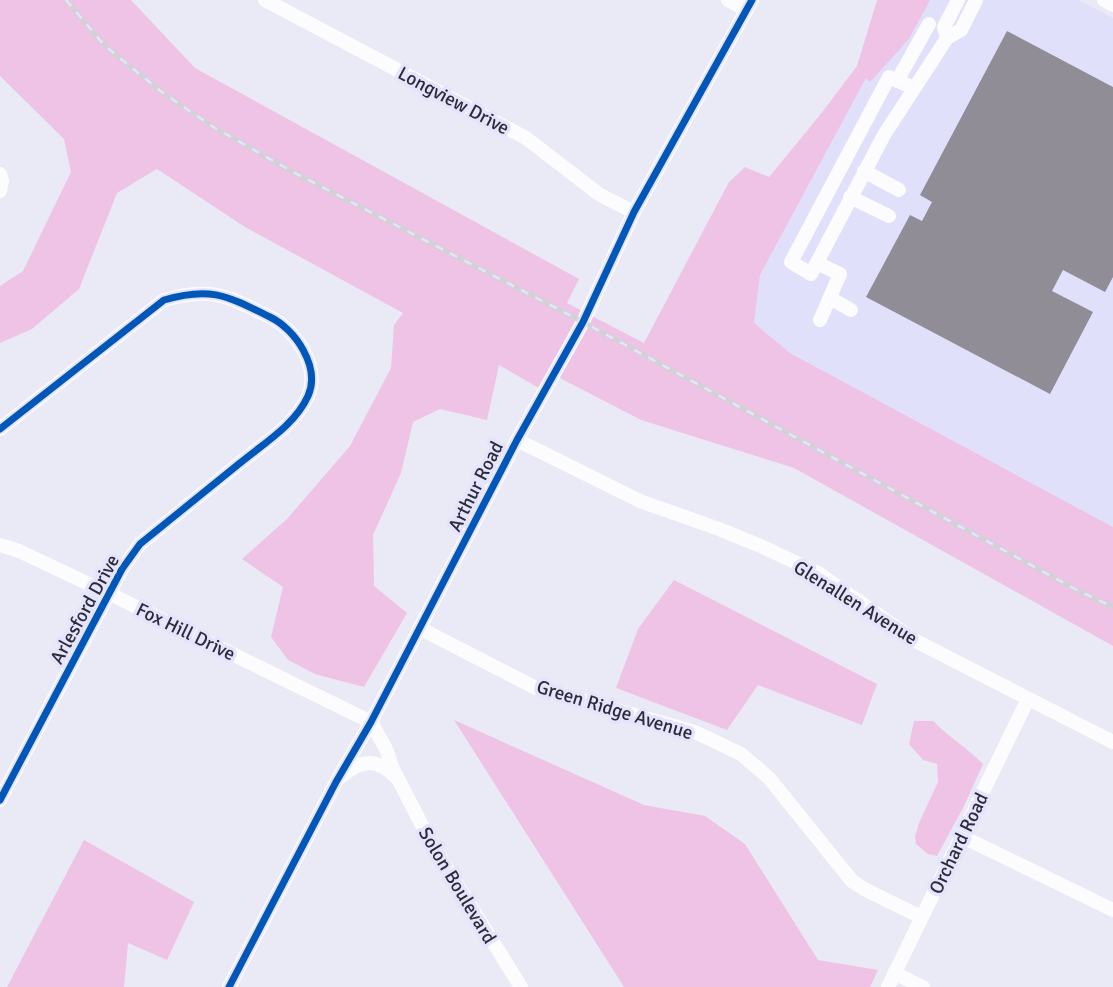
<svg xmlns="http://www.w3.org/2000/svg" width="1113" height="987" viewBox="0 0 1113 987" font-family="Signika,sans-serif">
	<rect width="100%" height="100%" fill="#eaeaf7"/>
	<path fill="#e1e0fb" d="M908,0H1079L1113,18V527L734,323Z"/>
	<g fill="#efc3e5">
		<path d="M0,0H131L195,68L579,279L567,303L644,343L729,182L745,167L769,177L820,115L857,66L877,0H930L909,39L870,82L866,78L760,275L754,323L790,353L1113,527V646L794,468L641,420L554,375L544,391L499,365L487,420L440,409L413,422L401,473L373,535L374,586L407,613L364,687L315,674L288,660L271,637L283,587L242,559L287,519L350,446L391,368L394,325L403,313L245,227L157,169L117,193L79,289L32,329L0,343V286L23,271L71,172L64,139L0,76Z"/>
		<path d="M674,580L877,684L862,725L758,685L727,730L616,688L638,629Z"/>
		<path d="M454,720L644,805L705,816L745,844L818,960L878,970L870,987H624Z"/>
		<path d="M914,721H933C949,737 967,748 983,764L963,808L937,856L928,854L916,844L915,837L919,823L938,782L937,764L923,760L909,744Z"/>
		<path d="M84,840L194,902L167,960L128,943L124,987H7Z"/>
	</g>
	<path fill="#908d97" d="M1007,31L1113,87V277L1105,292L1063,270L1052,291L1093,312L1050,394L866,297L910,215L922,221L932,202L920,195Z"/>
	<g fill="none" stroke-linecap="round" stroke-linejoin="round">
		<g stroke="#fcfcfe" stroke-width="14">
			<path d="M265,0L526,138L600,195L634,212"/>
			<path d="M728,0L747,10"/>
			<path d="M1104,0L1113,5"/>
			<path d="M947,38L944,27L958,0"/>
			<path d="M897,81L929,24"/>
			<path d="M914,88L889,77L791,262L811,274L884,135L947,38L961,30L976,0"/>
			<path d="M864,171L899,190"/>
			<path d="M0,174L2,181L0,191"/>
			<path d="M850,197L889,216"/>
			<path d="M817,263L840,274L820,320"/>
			<path d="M830,298L851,310"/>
			<path d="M0,429L164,300C211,286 227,296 270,317C295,329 321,367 308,396C295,425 263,444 240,463C207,490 173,517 140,544L122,569L0,800"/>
			<path d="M517,440L640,501L719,529L763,547L818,573L916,641L1113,742"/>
			<path d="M0,545L19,551L108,593L371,722"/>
			<path d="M419,628L534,687L695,732L741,754L769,778L852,881L866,890L921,917"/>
			<path d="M371,722L386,749L393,769L430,841L521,987"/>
			<path d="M342,776C362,759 377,758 396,777"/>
			<path d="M961,836L1113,910"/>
			<path d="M894,973L923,987"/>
			<path d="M229,987L336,782L371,722L517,440L583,322L634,212L752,0"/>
			<path d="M888,987L1028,699"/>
		</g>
		<g stroke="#d2d2d6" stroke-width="5">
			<path id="rail" d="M66,0L105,46L163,93L215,128L293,172L583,322L1077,590L1113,607"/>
		</g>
		<use href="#rail" stroke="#e5e4fd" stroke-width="2.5" stroke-dasharray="8" stroke-linecap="butt"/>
		<g stroke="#e5e4fd" stroke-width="11">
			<g id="cycleway">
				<path d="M0,429L164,300C211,286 227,296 270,317C295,329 321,367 308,396C295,425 263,444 240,463C207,490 173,517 140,544L122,569L0,800"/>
				<path d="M229,987L336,782L371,722L517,440L583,322L634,212L752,0"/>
			</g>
		</g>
		<use href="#cycleway" stroke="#0057b8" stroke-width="7"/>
	</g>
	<g text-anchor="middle" stroke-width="7" stroke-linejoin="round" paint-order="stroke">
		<g font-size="19" fill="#2b2a36" stroke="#e5e4fd">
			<text transform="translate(454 100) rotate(28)" y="7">Longview Drive</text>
			<text transform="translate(475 486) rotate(-63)" y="7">Arthur Road</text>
			<text transform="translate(856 602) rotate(32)" y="7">Glenallen Avenue</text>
			<text transform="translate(84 609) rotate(-61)" y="7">Arlesford Drive</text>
			<text transform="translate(186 631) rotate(26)" y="7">Fox Hill Drive</text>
			<text transform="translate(615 709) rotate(17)" y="7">Green Ridge Avenue</text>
			<text transform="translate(958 843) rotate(-64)" y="7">Orchard Road</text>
			<text transform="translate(458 885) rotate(59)" y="7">Solon Boulevard</text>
		</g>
	</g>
</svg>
